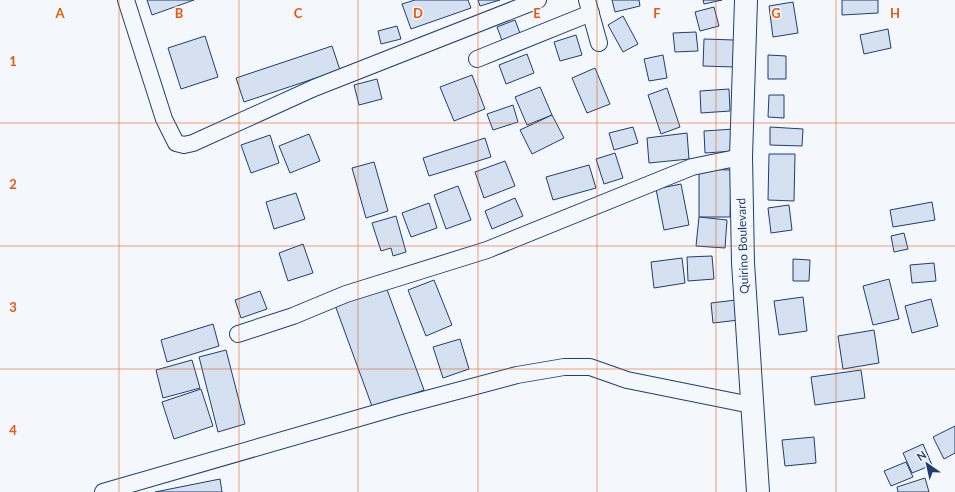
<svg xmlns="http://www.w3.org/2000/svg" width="955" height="492" viewBox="0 0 955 492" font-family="Lato,sans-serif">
	<rect width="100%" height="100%" fill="#f4f7fb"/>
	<g fill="#d5e0f0" stroke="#1d3f73">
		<path d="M147,0H194L152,15Z"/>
		<path d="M415,0H468L471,8L411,29L402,4Z"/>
		<path d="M478,0H500L480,6Z"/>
		<path d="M612,0H639L640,6L615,12Z"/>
		<path d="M703,0H722L704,4Z"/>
		<path d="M842,0H878V13L842,15Z"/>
		<path d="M793,2L798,33L773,37L769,6Z"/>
		<path d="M714,7L719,26L700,31L695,12Z"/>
		<path d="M623,16L638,44L623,52L608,25Z"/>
		<path d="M515,20L521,36L503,43L497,27Z"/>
		<path d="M397,26L401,39L381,44L378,31Z"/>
		<path d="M888,29L891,48L864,54L860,35Z"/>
		<path d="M696,32L698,51L675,52L673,33Z"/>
		<path d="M576,35L582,55L560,61L554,42Z"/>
		<path d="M205,36L218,77L181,89L168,48Z"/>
		<path d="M704,39L734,40V67L703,66Z"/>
		<path d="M332,46L340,70L244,102L236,78Z"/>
		<path d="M527,54L534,73L506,84L499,65Z"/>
		<path d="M663,55L667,78L649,81L644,59Z"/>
		<path d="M768,55L786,56V79H768Z"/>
		<path d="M595,68L610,104L587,113L572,78Z"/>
		<path d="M472,75L485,109L454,121L440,87Z"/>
		<path d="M377,79L382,99L359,105L354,85Z"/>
		<path d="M540,87L552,115L527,125L515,97Z"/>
		<path d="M667,88L680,127L661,134L648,95Z"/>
		<path d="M729,89L730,111L701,113L700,91Z"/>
		<path d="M769,95H784V118L768,117Z"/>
		<path d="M513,105L518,122L493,130L487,114Z"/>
		<path d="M552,115L564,138L532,154L520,130Z"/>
		<path d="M633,127L638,143L614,150L609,133Z"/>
		<path d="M770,127L803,129L802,146L770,145Z"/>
		<path d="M734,129L735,151L705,153L704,131Z"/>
		<path d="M687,133L689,159L649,163L647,138Z"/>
		<path d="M309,134L320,161L290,173L279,146Z"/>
		<path d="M270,135L279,163L251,173L241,145Z"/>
		<path d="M485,138L491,157L429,176L423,158Z"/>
		<path d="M615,153L623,178L604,184L596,159Z"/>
		<path d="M769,154H795L794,201L768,200Z"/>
		<path d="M505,161L515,186L484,198L475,172Z"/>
		<path d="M374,162L388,211L366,218L352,168Z"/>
		<path d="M589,165L596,188L553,200L546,177Z"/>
		<path d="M699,169L731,170L730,217H699Z"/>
		<path d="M681,184L689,225L664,230L656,189Z"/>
		<path d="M458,186L471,220L446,229L434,195Z"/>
		<path d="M296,193L305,219L274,229L266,202Z"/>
		<path d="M515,198L523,216L492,229L485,211Z"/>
		<path d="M932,202L935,220L893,227L890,210Z"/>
		<path d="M429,203L437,228L411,237L402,213Z"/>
		<path d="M789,205L792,230L771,233L768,208Z"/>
		<path d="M396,216L406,252L393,256L391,248L381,251L372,223Z"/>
		<path d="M699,217L727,220L725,248L696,246Z"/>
		<path d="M904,233L908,249L894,252L891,236Z"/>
		<path d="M303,244L313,273L288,281L279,253Z"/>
		<path d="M712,256L714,279L688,281L687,257Z"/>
		<path d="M682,258L685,283L654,288L651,262Z"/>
		<path d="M793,259L810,260L809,281H793Z"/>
		<path d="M934,263L936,281L912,283L910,265Z"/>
		<path d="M889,279L899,319L873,325L863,286Z"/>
		<path d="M434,280L452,325L426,336L408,290Z"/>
		<path d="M386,287L424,390L373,409L335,305Z"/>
		<path d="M260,291L267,309L241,318L235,300Z"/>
		<path d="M803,297L807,331L779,335L774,301Z"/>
		<path d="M931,299L938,326L912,333L905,306Z"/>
		<path d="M736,300L739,320L713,323L711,303Z"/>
		<path d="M213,324L219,346L167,362L161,340Z"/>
		<path d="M874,330L879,363L843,369L838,336Z"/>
		<path d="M460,339L469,369L443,378L433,347Z"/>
		<path d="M226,350L245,424L218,432L199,357Z"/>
		<path d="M192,360L200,388L163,398L156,370Z"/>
		<path d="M861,370L865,398L815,405L811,377Z"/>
		<path d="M201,389L213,426L174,439L162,402Z"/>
		<path d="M955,426V453L944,459L933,437Z"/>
		<path d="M814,437L816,463L785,466L782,440Z"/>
		<path d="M923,444L932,465L912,473L903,453Z"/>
		<path d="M906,462L913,477L891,486L884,471Z"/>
		<path d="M925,478L929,492H898L897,487Z"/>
		<path d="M220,479L222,492H155Z"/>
	</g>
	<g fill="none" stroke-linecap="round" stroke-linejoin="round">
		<g stroke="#1d3f73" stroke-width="18">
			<g id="street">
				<path d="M126,0L164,119L176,143L184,145L193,143L314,88L538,0"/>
				<path d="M587,0L599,43"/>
				<path d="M477,59L591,13"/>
				<path d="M238,334L293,316L346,294L487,250L692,167L741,157"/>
				<path d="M103,492L397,407L517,375L564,367H590L627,380L751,405"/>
			</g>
		</g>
		<g stroke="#1d3f73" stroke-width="24">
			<path id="secondary" d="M746,0L741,157L743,263L758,492"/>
		</g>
		<use href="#street" stroke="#f4f7fb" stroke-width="16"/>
		<use href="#secondary" stroke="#f4f7fb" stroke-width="22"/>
	</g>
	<path fill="none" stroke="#e8590c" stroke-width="1" stroke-opacity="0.55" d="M119,0V492M239,0V492M358,0V492M478,0V492M597,0V492M716,0V492M836,0V492M0,123H955M0,246H955M0,369H955"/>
	<g text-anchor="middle" stroke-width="3" stroke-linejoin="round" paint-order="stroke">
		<g font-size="12" fill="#1d3f73" stroke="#f4f7fb">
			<text transform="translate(743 246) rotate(-92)" y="4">Quirino Boulevard</text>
		</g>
	</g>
	<g font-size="13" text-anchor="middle" font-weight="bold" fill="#e8590c" stroke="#f4f7fb" stroke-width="3" stroke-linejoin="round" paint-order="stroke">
		<text x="60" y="18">A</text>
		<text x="179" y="18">B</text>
		<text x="298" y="18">C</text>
		<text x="418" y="18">D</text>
		<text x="537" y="18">E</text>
		<text x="657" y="18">F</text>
		<text x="776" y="18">G</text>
		<text x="895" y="18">H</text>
		<text x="13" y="66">1</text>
		<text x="13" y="189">2</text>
		<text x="13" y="312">3</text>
		<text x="13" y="435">4</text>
	</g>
	<g transform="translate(927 464) rotate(326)" stroke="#f4f7fb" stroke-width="3" paint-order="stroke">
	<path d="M0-3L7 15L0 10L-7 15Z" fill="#1d3f73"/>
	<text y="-6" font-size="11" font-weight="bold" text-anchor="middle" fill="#1d3f73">N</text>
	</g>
</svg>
